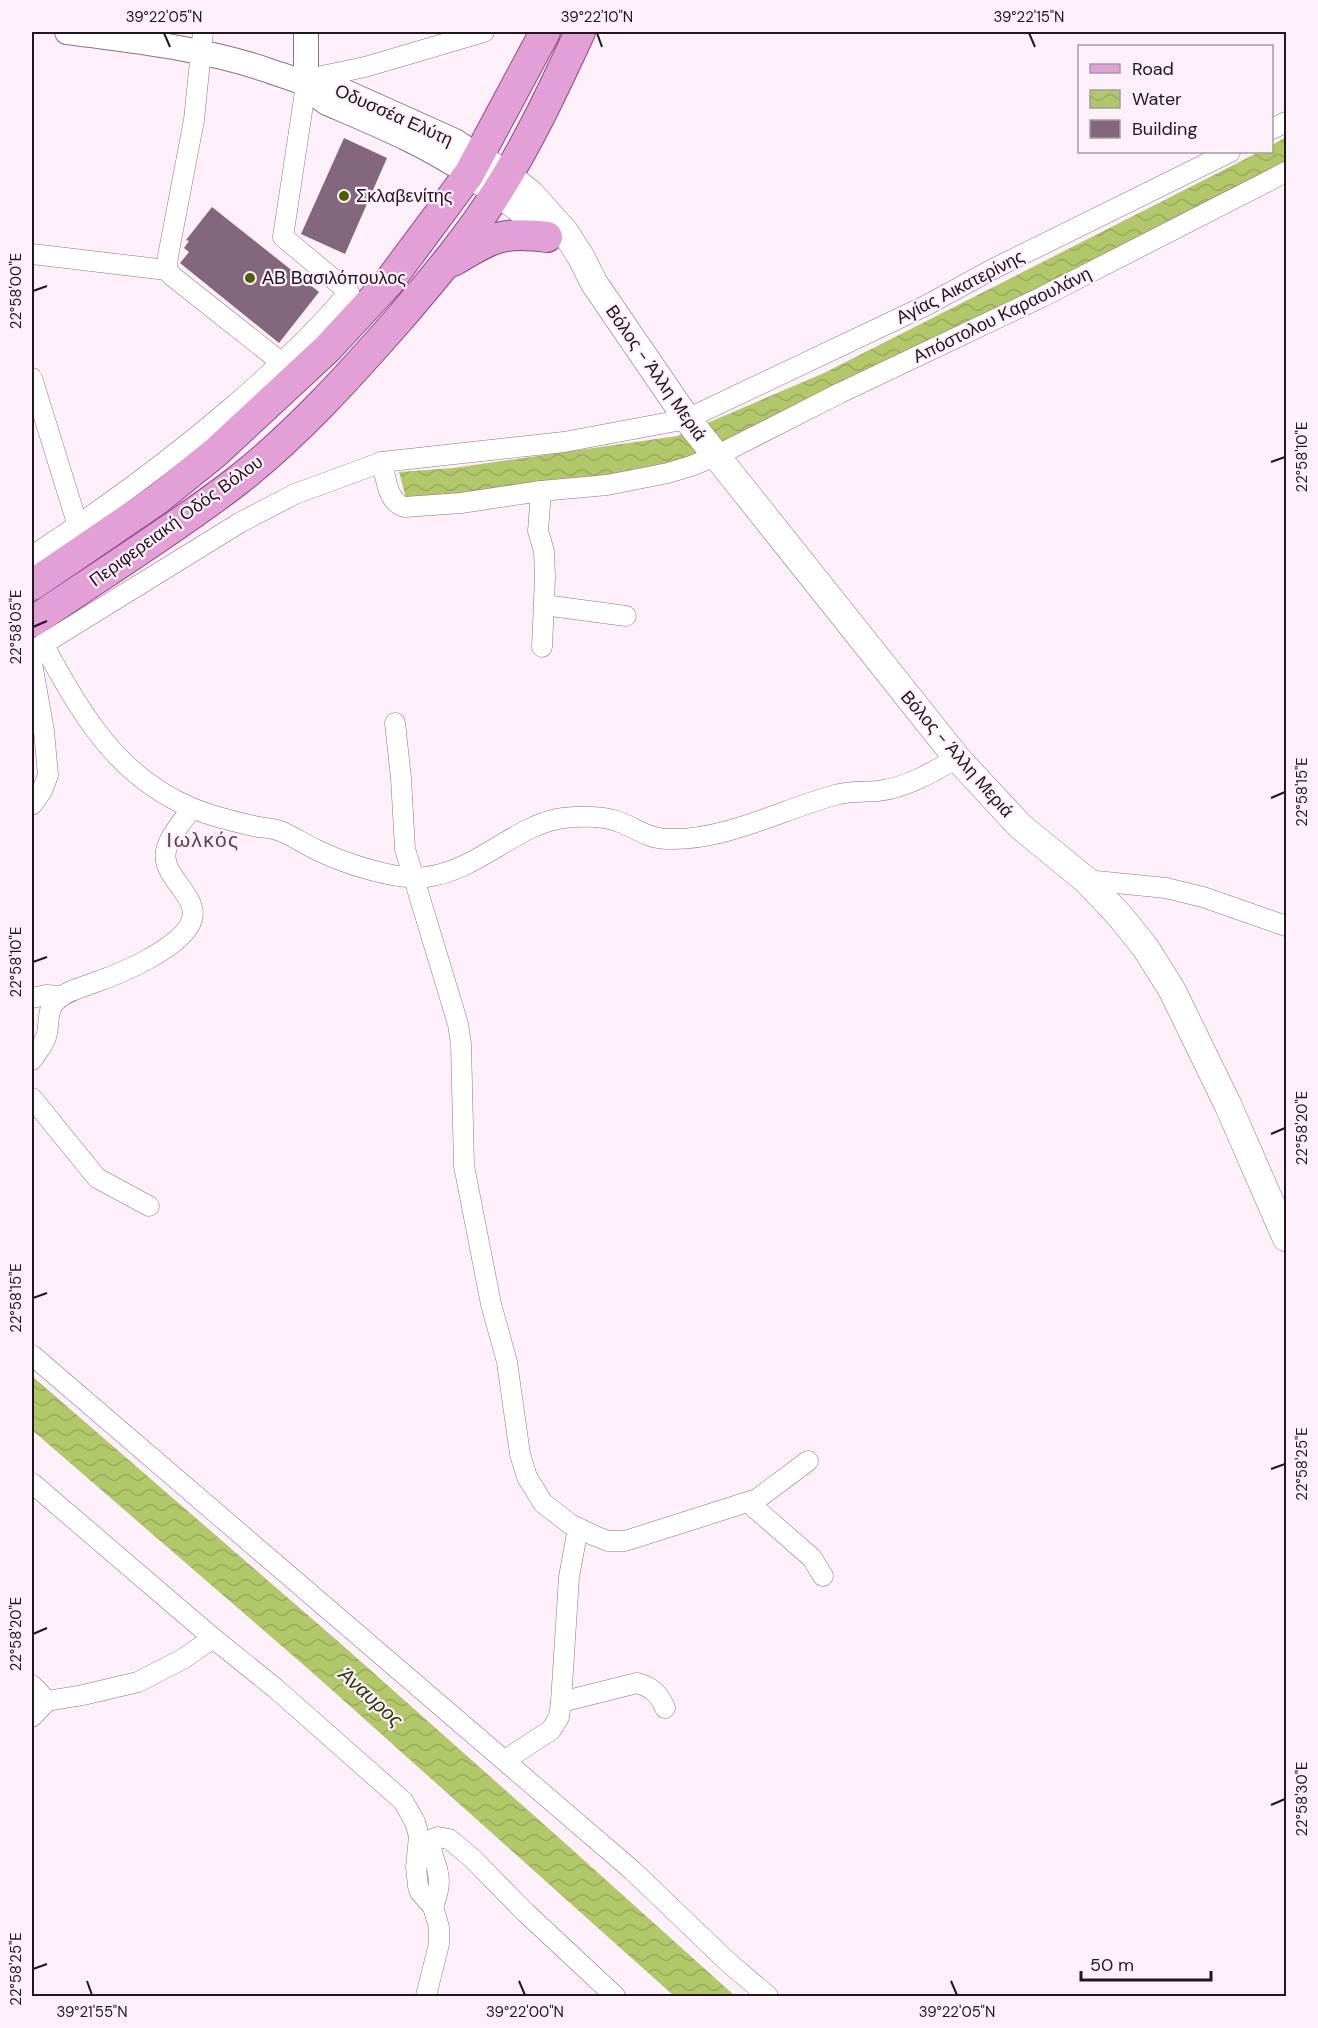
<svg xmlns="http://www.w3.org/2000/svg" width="1318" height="2028" viewBox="0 0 1318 2028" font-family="'DM Sans',sans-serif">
	<defs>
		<pattern id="water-waves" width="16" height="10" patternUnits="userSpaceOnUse" patternTransform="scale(1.5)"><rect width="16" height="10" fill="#b0c869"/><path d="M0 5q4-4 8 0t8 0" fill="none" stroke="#97ab5b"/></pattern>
	</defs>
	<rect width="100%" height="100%" fill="#fef0fa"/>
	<g fill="url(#water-waves)">
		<path d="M1286,137V163L833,393L689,463L407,502L399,472L453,468L677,436L824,373L1259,152H1272V145Z"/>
		<path d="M32,1376L340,1643L566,1844L735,1996H674L314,1674L32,1430Z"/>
	</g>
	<g fill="#84677d">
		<path d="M344,138L387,158L345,254L301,234Z"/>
		<path d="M212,207L319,292L279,343L180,263L189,252L184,248L189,241L186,240Z"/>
	</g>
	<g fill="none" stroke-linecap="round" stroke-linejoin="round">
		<g stroke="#8e7187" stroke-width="21">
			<g id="minor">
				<path d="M203,32L194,120L168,256L167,270L172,276L282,363"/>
				<path d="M1272,129L1286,122"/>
				<path d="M32,254L167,270"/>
				<path d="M32,378L78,526"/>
				<path d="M382,462C386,477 387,503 405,507L461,503L541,491L607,485L668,473L691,466L716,456L840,393L1042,297L1286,172"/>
				<path d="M541,491L538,531L544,551L545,577L542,647"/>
				<path d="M32,556C102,510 169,461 232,407C274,371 314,334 349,292L283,237L306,85L322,76L365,67L484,32"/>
				<path d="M544,605L626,616"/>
				<path d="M43,644C81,713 116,776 192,808C213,817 236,822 258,827C266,828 273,828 280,831C293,836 304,844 317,850C343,863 397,881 426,877C477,871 517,824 563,818C582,816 604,815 622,823C638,830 650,839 668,839C724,841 781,810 835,795C849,791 863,792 878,791C906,788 933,772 957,758"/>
				<path d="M32,651L241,522L295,494L382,462L564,442L687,419L927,305L993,269L1230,152"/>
				<path d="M32,663L44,731L48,775L42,791L32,805"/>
				<path d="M395,723L401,778L405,849L458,1024L461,1044L464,1166L491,1304L507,1362L520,1454L527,1477L543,1503L570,1524L595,1536L608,1541H625L757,1499L808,1461"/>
				<path d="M1086,880L1166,888L1203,897L1286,926"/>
				<path d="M32,998L46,995L62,996"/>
				<path d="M32,1060C37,1052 43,1046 46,1037C50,1026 46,1011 55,1002C65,991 83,987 96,982C122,973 175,950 189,926C206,898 160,879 166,851C169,836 183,821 192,808"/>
				<path d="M32,1098L97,1178L149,1206"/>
				<path d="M32,1355L633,1871L729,1963L768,1996"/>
				<path d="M32,1483L213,1638L275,1688L403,1801L415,1822L419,1836L416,1867L418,1886L420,1892L433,1907L439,1927V1944L426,1996"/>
				<path d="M749,1503L812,1558L823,1576"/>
				<path d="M32,1685L47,1701L32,1717"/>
				<path d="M47,1701L83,1695L138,1682L183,1659L213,1638"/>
				<path d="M561,1702L637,1683C652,1687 659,1694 665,1708"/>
				<path d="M505,1760L551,1730L559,1717L561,1702L569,1577L578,1528"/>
				<path d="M433,1907C437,1897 441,1884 438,1873C436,1860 428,1851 433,1839L438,1837L449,1839L472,1858L525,1912L615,1996"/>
			</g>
		</g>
		<g stroke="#8e7187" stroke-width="26">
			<g id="tertiary">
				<path d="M67,32C134,41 202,48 267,70C279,75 296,78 306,85C314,91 319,98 327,103C378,125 423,143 469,174"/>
				<path d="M306,32V85"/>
				<path d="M306,85H330L455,141L479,157"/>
			</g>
		</g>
		<g stroke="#8e7187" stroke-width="28">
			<g id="secondary">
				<path d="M479,157L507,175L531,194L565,232L581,257L594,283L687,419L957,758L1020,826L1086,880L1119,915L1145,947L1172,990L1228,1105L1286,1238"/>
				<path d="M469,174C496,192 525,209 545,235"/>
			</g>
		</g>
		<g stroke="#924684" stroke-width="32">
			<g id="primary">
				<path d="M453,261C492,238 500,231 547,237"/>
				<path d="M32,585L158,499L215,453L328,348L388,283L469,174L545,32"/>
				<path d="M32,622C100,575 171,532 237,481C297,434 350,375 400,318C434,278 469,237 497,192C529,142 555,86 580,32"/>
			</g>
		</g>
		<use href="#minor" stroke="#fff" stroke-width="20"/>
		<use href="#tertiary" stroke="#fff" stroke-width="24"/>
		<use href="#secondary" stroke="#fff" stroke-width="27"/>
		<use href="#primary" stroke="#e2a0d6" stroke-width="30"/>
	</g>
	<path fill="none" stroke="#22161f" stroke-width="2" d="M164,33L170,47M597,33L602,47M1029,33L1035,47M33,291L47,286M1271,462L1285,457M33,627L47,621M1271,798L1285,792M33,962L47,957M1271,1134L1285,1128M33,1298L47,1293M1271,1469L1285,1464M33,1634L47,1628M1271,1805L1285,1799M33,1969L47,1964M87,1981L92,1995M519,1981L525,1995M951,1981L957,1995"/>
	<g fill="#4e5f02" stroke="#fef0fa" stroke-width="2">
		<circle cx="344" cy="196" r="6"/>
		<circle cx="250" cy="278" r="6"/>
	</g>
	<g text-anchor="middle" stroke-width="4.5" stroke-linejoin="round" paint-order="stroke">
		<g font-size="18" fill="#22161f" stroke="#fef0fa">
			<text transform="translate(394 115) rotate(24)" y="6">Οδυσσέα Ελύτη</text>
			<text transform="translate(960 287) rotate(-27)" y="6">Αγίας Αικατερίνης</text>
			<text transform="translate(1002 315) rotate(-26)" y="6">Απόστολου Καραουλάνη</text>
			<text transform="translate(656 373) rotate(55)" y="6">Βόλος - Άλλη Μεριά</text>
			<text transform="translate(176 521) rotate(-36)" y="6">Περιφερειακή Οδός Βόλου</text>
			<text transform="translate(957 754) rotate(49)" y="6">Βόλος - Άλλη Μεριά</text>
		</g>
		<g font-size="18" fill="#22161f" stroke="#fef0fa" text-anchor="start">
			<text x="356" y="202">Σκλαβενίτης</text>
			<text x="262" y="284">ΑΒ Βασιλόπουλος</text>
		</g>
		<g font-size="20" font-style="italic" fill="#2f3810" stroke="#fef0fa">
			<text transform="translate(371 1697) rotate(42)" y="7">Άναυρος</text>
		</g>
		<g font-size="21" letter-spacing="1.5" fill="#5e4357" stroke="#fef0fa">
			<text x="203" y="847">Ιωλκός</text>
		</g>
	</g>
	<rect width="1318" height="2028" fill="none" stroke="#fef0fa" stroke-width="66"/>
	<rect x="1078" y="45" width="195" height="108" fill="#fef0fa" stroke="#a699a2" stroke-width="1.5"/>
	<rect x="1090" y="64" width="30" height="9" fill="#e2a0d6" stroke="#a699a2" stroke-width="1.5"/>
	<text x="1132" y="75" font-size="18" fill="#22161f">Road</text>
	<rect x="1090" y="90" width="30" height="18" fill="url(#water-waves)" stroke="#a699a2" stroke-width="1.5"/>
	<text x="1132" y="105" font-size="18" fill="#22161f">Water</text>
	<rect x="1090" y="120" width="30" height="18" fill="#84677d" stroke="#a699a2" stroke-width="1.5"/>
	<text x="1132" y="135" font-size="18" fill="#22161f">Building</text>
	<path d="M1081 1971v9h130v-9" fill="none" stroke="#22161f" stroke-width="3"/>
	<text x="1090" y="1971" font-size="18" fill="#22161f" stroke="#fef0fa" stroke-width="4.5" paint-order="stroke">50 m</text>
	<rect x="33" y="33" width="1252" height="1962" fill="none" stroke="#22161f" stroke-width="2"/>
	<g font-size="15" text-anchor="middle" fill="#22161f">
		<text x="164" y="22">39°22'05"N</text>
		<text x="597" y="22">39°22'10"N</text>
		<text x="1029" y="22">39°22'15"N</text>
		<text transform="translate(16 291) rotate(-90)" y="5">22°58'00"E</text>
		<text transform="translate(1302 457) rotate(-90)" y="5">22°58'10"E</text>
		<text transform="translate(16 627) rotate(-90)" y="5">22°58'05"E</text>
		<text transform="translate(1302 792) rotate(-90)" y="5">22°58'15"E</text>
		<text transform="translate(16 962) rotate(-90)" y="5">22°58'10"E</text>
		<text transform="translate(1302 1128) rotate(-90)" y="5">22°58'20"E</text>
		<text transform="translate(16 1298) rotate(-90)" y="5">22°58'15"E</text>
		<text transform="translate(1302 1464) rotate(-90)" y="5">22°58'25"E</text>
		<text transform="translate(16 1634) rotate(-90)" y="5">22°58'20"E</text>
		<text transform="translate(1302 1799) rotate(-90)" y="5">22°58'30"E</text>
		<text transform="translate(16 1969) rotate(-90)" y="5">22°58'25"E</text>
		<text x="92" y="2017">39°21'55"N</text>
		<text x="525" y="2017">39°22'00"N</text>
		<text x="957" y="2017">39°22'05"N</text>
	</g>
</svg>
